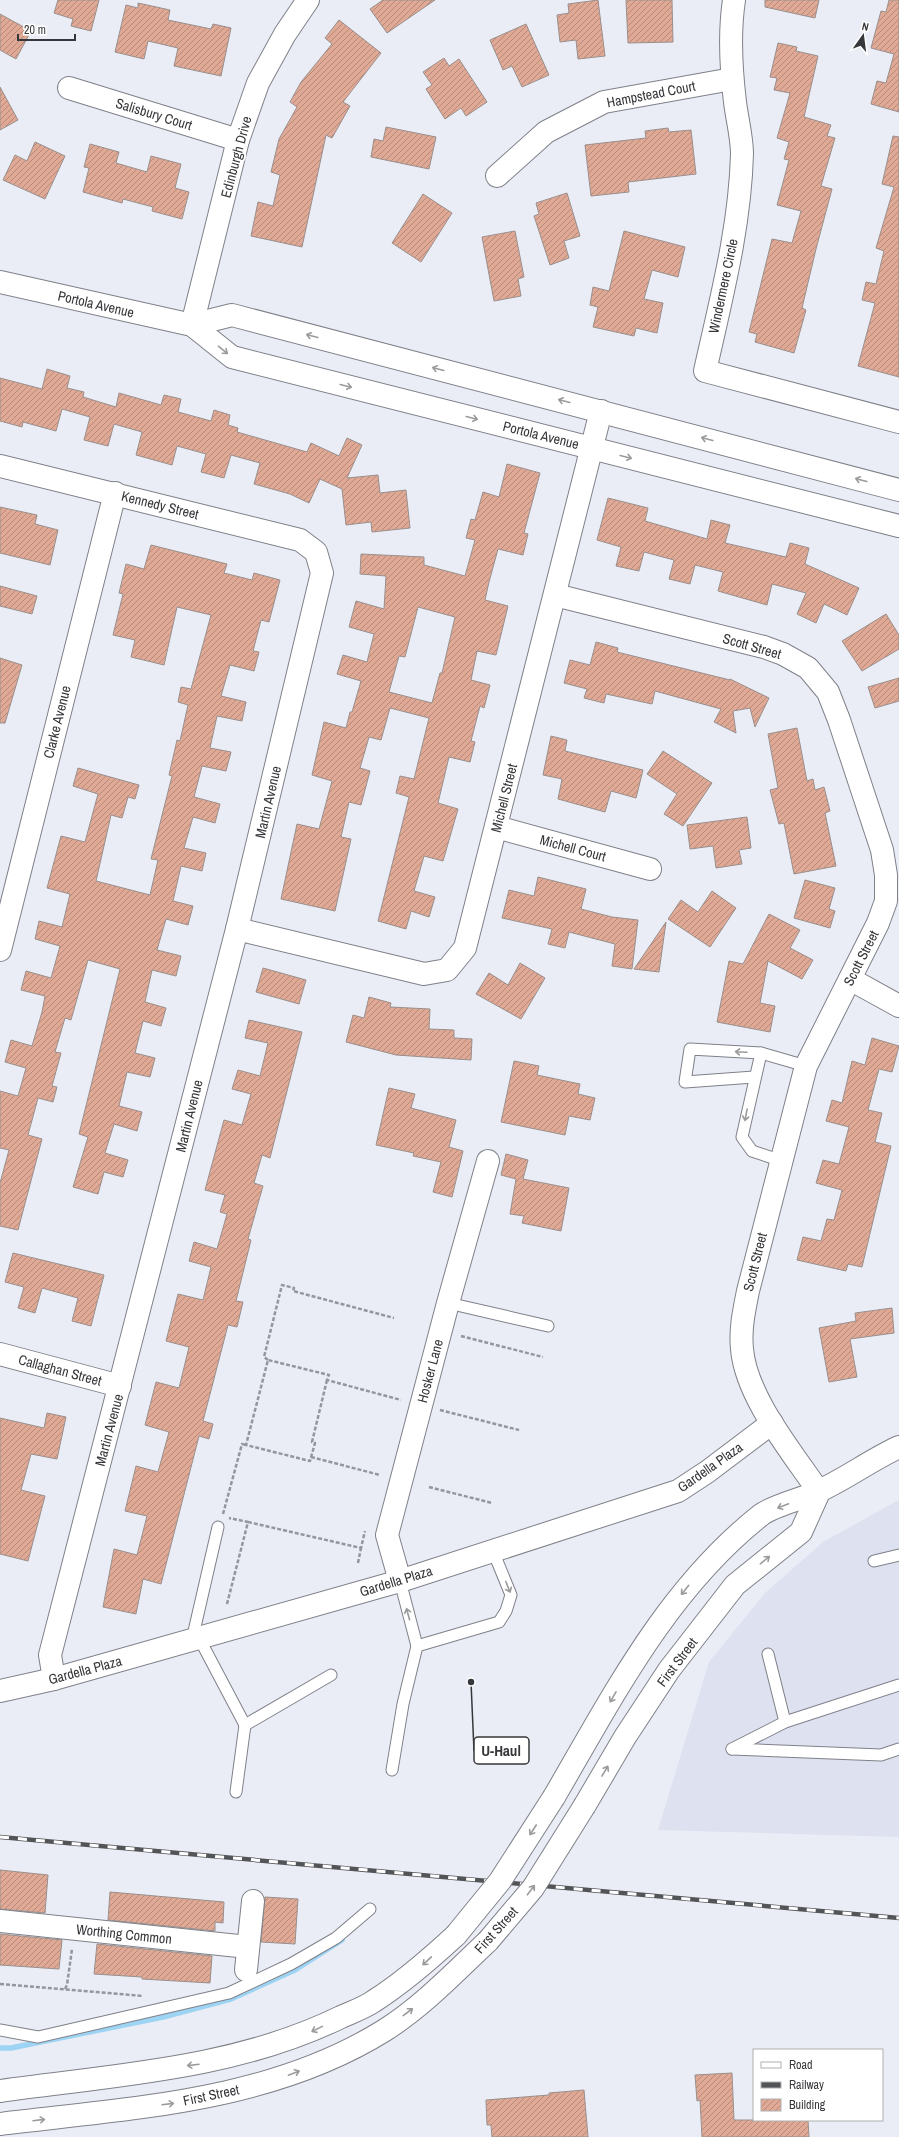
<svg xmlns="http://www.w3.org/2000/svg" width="899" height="2137" viewBox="0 0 899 2137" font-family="'Archivo Narrow',sans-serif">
	<defs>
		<pattern id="building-hatch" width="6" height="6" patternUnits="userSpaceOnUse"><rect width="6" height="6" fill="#e0a996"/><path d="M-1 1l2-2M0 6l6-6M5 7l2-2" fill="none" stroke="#b68a7b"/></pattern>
	</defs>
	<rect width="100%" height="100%" fill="#ebedf6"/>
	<path fill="#dde1f0" d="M899,1500V1837L658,1830L709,1662L765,1593L823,1542Z"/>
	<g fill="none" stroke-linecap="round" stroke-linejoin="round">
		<path stroke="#9ed4f3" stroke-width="5.5" d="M0,2048H11L163,2017L231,1999L295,1970L342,1940"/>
	</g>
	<g fill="url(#building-hatch)" stroke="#998f8c" fill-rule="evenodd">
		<path d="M58,0H99L91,31L71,26L73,19L54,13Z"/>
		<path d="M383,0H435L387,33L370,9Z"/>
		<path d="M598,0L605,56L578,59L576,40L560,42L557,15L569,13L568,4Z"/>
		<path d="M626,0H672L673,42L628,43Z"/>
		<path d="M765,0H819L815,18L765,7Z"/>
		<path d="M889,0H899V112L871,104L877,81L886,83L894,54L871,48L881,11L886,12Z"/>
		<path d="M138,3L170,10L168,20L211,29L213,24L231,28L221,76L174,66L178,48L148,41L144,59L115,52L126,5L138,8Z"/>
		<path d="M0,14L31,31L16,59L0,50Z"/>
		<path d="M339,20L381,53L343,102L350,106L332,138L326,135L302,247L251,236L258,202L273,206L280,175L271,172L279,139L297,107L290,102L301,82L332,44L325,38Z"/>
		<path d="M526,24L549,75L522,87L512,66L503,70L490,40Z"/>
		<path d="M778,43L797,47L796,51L818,56L804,117L831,125L827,136L835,138L821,186L832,189L816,249L802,308L806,310L794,353L755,342L757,334L749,332L772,239L792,243L801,211L777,205L789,160L784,159L789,142L777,138L790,93L774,90L777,78L770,77Z"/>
		<path d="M444,58L449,66L459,59L487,102L466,116L461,108L445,119L426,89L432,85L423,72Z"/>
		<path d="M0,87L18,120L0,130Z"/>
		<path d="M386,127L436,137L429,169L371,157L374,139L383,141Z"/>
		<path d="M668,128L669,132L691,130L696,174L628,182L629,192L591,196L585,145L646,138L645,131Z"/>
		<path d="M893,136L899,137V377L858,366L875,303L862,300L866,282L876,284L884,251L876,248L894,187L882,184Z"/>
		<path d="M35,142L65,156L45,199L3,180L15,155L27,161Z"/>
		<path d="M90,144L119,152L116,163L147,172L151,156L181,164L175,188L189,192L182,219L152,211L153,207L123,199L122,203L83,192L89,168L84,167Z"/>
		<path d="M567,193L580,236L564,241L569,258L550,265L534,216L539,214L536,203Z"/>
		<path d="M423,194L452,213L421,262L392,243Z"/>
		<path d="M515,231L524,277L518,279L521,296L494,301L482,237Z"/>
		<path d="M624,231L685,247L678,277L652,270L644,299L663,303L657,333L636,328L634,336L593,327L598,307L590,305L593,287L609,291Z"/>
		<path d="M47,369L70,376L67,388L84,392L83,397L116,407L119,393L161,405L164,395L181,399L178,412L211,421L214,410L230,415L228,425L238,428L237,432L307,452L311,443L339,456L347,438L362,445L347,478L378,475L380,493L406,490L410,528L372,532L371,522L346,525L342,489L320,479L309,503L290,494L254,484L260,463L231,455L224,478L201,472L206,454L177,446L172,465L136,455L142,432L114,424L108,446L84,440L90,417L62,409L56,431L23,422L22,427L0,421V378L42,389Z"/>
		<path d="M507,464L540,473L524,533L528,534L523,555L498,549L489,582L485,600L508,606L496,655L477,651L471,680L490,685L484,708L480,706L471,741L475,742L470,762L449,757L438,803L458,809L443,861L424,856L414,891L435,897L429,917L411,911L406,929L378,921L409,797L396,793L400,776L414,779L429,718L390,708L381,740L369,737L360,768L370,771L361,805L349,802L341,837L351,839L335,911L281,899L297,824L319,829L332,781L312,775L324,722L346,728L350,712H352L361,681L337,674L343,655L367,662L374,634L349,627L356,601L384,609L386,576L360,574L361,554L424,557V565L465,576L475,540L466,538L471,519L475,520L483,492L499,497ZM418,607L455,617L442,673H440L432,703L389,692L399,656L405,657Z"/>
		<path d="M608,498L648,508L645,521L707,539L711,520L730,525L725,543L786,557L790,543L809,548L805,564L859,588L847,615L824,604L816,623L797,614L806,593L772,584L767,605L718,591L723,572L695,565L690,584L669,579L674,560L644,552L639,571L616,566L621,547L597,540Z"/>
		<path d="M0,507L37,515L35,524L58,530L50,565L0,553Z"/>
		<path d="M151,545L227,564L224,573L252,580L254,573L280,580L269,622L261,620L253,651L259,652L254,671L230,665L221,696L246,702L242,721L217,716L210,748L231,752L226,771L202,766L194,797L220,804L215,823L193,817L184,848L206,853L202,871L181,866L173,901L193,906L188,925L166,919L157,950L181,956L176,976L152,970L145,1002L166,1008L161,1026L143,1021L135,1053L155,1058L150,1077L127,1072L119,1106L142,1112L137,1131L114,1124L105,1153L128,1160L123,1177L104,1172L98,1194L73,1187L88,1137L79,1134L120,969L88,960L71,1020L65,1018L55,1052L61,1053L52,1086L57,1087L53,1102L38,1098L28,1135L42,1139L18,1230L0,1226V1183L9,1150L0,1148V1091L18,1096L26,1068L5,1062L11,1040L32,1046L42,1012L45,996L21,990L26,971L51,978L60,946L35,939L39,921L62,927L70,894L47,888L61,836L85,842L98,794L73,786L78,768L139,785L135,799L128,797L122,818L111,815L96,881L150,895L158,860L151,859L172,776L169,775L177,740L180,741L188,705L178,702L181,687L191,689L211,615L177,607L164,665L131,657L135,640L113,635L123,594L119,593L126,564L144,569Z"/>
		<path d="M0,586L37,596L32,614L0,606Z"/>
		<path d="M886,614L899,635V649L862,671L842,641Z"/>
		<path d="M596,642L618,648L617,652L730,680V679L769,698L755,727L750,708L733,711L736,733L714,722L721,709L655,691L652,704L606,694L604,703L584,698L587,689L564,683L570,660L590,665Z"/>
		<path d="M0,658L22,665L5,723H0Z"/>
		<path d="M899,678V701L875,708L868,687Z"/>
		<path d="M797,728L807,781L813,779L815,790L824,787L830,811L825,813L836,866L794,874L784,823L779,824L770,790L778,788L768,734Z"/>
		<path d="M551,736L567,740L565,751L643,770L636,798L611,791L605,812L558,799L562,779L543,775Z"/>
		<path d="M663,751L712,783L683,826L664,814L677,794L647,774Z"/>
		<path d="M747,817L751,848L739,850L742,864L716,868L713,846L690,849L687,825Z"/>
		<path d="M538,877L586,889L581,909L612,917L638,920L632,969L612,966L615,944L569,932L565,948L548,944L552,929L502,918L509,890L534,896Z"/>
		<path d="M805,880L835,888L829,909L835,911L830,928L794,918Z"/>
		<path d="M712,891L736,908L710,947L668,919L681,900L698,912Z"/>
		<path d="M769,914L800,930L790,948L813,960L802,979L768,961L760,1003L775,1006L770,1032L717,1022L729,961L743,964Z"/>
		<path d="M666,922L659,972L634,969Z"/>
		<path d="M520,963L545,978L521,1019L476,994L489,973L508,985Z"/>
		<path d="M263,968L306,980L299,1004L256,992Z"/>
		<path d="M369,997L391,1003L390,1007L430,1009L429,1029L454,1030V1038L472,1039L471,1060L396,1055L346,1042L353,1015L364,1018Z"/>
		<path d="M249,1020L302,1032L270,1158L262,1155L254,1183L263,1186L248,1239L251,1240L236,1301L243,1302L237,1327L228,1325L203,1421L213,1424L209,1439L199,1436L161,1584L143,1579L136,1614L103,1607L114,1549L137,1555L147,1516L125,1511L136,1466L158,1472L169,1432L145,1425L156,1382L179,1388L189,1347L166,1341L178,1294L203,1300L211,1267L189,1261L194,1242L217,1249L227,1214L220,1212L225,1195L205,1190L224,1120L242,1125L251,1094L232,1089L238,1070L260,1076L268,1043L245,1038Z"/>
		<path d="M872,1038L899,1046L892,1072L879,1069L868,1110L882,1113L875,1142L891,1146L862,1267L848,1264L846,1271L797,1260L803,1237L821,1241L827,1219L834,1220L842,1190L816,1183L823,1160L839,1164L849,1127L826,1121L832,1100L842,1103L852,1061L865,1065Z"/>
		<path d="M514,1061L539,1066L537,1075L580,1084L578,1094L595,1098L590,1120L569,1116L565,1135L501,1122Z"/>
		<path d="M389,1088L415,1094L411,1108L456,1120L449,1147L463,1151L452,1197L433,1192L441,1162L413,1156L414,1153L376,1145Z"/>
		<path d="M506,1154L528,1160L523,1179L569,1188L561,1231L522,1223L524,1216L510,1214L516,1179L501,1175Z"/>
		<path d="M13,1253L104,1275L91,1326L72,1321L78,1298L42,1288L35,1313L18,1308L24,1287L5,1282Z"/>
		<path d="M892,1308L894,1333L850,1339L857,1377L829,1382L819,1328L856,1321L855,1313Z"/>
		<path d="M47,1413L66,1417L57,1459L31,1454L21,1490L45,1496L28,1561L0,1554V1418L44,1428Z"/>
		<path d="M0,1870L48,1875L45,1913L0,1909Z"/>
		<path d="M110,1892L224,1902L223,1923L215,1922V1931L108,1920Z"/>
		<path d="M265,1897L298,1899L295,1944L261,1942Z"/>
		<path d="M0,1934L62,1940L59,1969L0,1965Z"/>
		<path d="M97,1944L212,1956L210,1983L142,1979V1977L94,1974Z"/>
		<path d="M732,2073L734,2120H808L809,2137H702L700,2100L697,2101L695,2075Z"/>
		<path d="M584,2090L588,2137H492L491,2125H487L486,2100L549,2095V2093Z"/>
	</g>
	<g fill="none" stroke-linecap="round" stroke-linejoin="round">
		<g stroke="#7f8189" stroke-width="13">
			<g id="lane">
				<path d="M761,1053L742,1137L752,1151L782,1161"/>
				<path d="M754,1077L685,1082L690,1049L761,1053L806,1066"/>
				<path d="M448,1303L548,1326"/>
				<path d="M874,1561L899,1555"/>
				<path d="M199,1638L245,1725L331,1675"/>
				<path d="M192,1640L218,1527"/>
				<path d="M417,1646L499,1622L506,1611L511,1595L493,1551"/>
				<path d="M768,1654L785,1722"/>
				<path d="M732,1749L785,1722L899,1685"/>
				<path d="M732,1749L881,1755L899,1749"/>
				<path d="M392,1770L403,1704L417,1646L400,1581"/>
				<path d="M236,1792L245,1725"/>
				<path d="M0,2030L38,2037L229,1993L291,1964L336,1938L370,1909"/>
			</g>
		</g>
		<g stroke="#7f8189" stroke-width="24">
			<g id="street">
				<path d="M734,0C729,33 731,69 735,102C737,119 742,137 742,154C740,228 721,299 705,371L899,422"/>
				<path d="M69,88L238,140"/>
				<path d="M497,176L546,132L604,102L732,79"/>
				<path d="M192,325L238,140L258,83L285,34L308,0"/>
				<path d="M0,466L300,540L316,552L322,573L237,929L50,1655L54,1679"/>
				<path d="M555,595L764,647L783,654L808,668L828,692L839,720L882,850L886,875V901L878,923L806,1066L748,1291C744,1311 740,1329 742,1349C746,1397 792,1452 819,1492"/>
				<path d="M496,827L650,869"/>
				<path d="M237,929L424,974L447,970L465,948L601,411"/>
				<path d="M0,950L115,493"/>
				<path d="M850,979L899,1006"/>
				<path d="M0,1354L120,1386"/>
				<path d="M400,1581L387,1535L448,1303L488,1161"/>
				<path d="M0,1691L54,1679L400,1581L678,1491L707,1472L772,1423"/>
				<path d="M0,1921L248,1947"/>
				<path d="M246,1970L253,1901"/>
			</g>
		</g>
		<g stroke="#7f8189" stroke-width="24">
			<g id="secondary">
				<path d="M0,282L192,325L232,357L899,526"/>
				<path d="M192,325L232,315L899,490"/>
			</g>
		</g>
		<g stroke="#7f8189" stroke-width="24">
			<g id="primary">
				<path d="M554,1797C613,1696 667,1589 761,1515C774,1505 803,1499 819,1491C847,1478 871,1460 899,1447"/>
				<path d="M585,1805L625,1737L669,1670L735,1585L801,1532L819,1492"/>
				<path d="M0,2091C115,2075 235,2069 341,2017C352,2012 364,2008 374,2001C404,1982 430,1959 456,1935"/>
				<path d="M0,2124C131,2108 270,2102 385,2030C423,2006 455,1972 488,1941"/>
			</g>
		</g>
		<g stroke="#95969d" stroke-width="2.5" stroke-dasharray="4 2" stroke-linecap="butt">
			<path d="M461,1336L543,1357"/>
			<path d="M268,1360L264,1357L282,1285L294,1288L293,1291L394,1318"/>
			<path d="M327,1380L312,1442L315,1443L310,1461L246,1445L268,1360L329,1375L327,1380L401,1400"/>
			<path d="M440,1410L519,1430"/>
			<path d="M311,1457L380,1475"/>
			<path d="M429,1487L492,1503"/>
			<path d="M223,1514L242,1444L246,1445"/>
			<path d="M248,1522L361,1548L365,1531"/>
			<path d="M358,1563L361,1548"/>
			<path d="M227,1604L248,1522L229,1518"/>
			<path d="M0,1984L143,1996"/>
			<path d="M65,1989L67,1985L72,1949"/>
		</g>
		<use href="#lane" stroke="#fff" stroke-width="11"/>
		<use href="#street" stroke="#fff" stroke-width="22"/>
		<use href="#secondary" stroke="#fff" stroke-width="22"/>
		<use href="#primary" stroke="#fff" stroke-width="22"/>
		<g stroke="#525457" stroke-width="4.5">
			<path id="rail" d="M0,1837L899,1918"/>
		</g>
		<use href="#rail" stroke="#fff" stroke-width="3" stroke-dasharray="9" stroke-linecap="butt"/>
		<g stroke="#7f8189" stroke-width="24" stroke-linecap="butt">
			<g id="primary-bridge">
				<path d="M456,1935L500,1881L554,1797"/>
				<path d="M488,1941L533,1888L585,1805"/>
			</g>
		</g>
		<use href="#primary-bridge" stroke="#fff" stroke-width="22"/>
	</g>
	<defs><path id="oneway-shaft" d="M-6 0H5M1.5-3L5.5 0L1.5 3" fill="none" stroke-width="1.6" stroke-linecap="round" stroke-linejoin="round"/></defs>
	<g stroke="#9a9b9c">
		<use href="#oneway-shaft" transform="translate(312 336) rotate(-165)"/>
		<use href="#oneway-shaft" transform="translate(223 350) rotate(39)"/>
		<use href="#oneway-shaft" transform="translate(438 369) rotate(-165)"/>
		<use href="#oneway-shaft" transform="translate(346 386) rotate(14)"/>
		<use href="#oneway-shaft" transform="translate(564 401) rotate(-165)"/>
		<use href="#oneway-shaft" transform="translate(472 418) rotate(14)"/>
		<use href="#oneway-shaft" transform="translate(707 439) rotate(-165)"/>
		<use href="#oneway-shaft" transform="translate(626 457) rotate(14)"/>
		<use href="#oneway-shaft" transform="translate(861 480) rotate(-165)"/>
		<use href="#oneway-shaft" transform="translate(741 1052) rotate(-177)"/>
		<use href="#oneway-shaft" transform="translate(746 1115) rotate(101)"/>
		<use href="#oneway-shaft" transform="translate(783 1506) rotate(159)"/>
		<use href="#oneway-shaft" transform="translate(765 1560) rotate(-39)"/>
		<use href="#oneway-shaft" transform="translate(508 1587) rotate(68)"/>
		<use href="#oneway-shaft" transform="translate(685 1590) rotate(129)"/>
		<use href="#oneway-shaft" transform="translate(408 1614) rotate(-105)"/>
		<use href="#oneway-shaft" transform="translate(613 1697) rotate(120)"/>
		<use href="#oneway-shaft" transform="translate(605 1771) rotate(-59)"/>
		<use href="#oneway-shaft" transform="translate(533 1830) rotate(123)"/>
		<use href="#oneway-shaft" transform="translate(531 1890) rotate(-53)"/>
		<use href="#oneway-shaft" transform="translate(427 1961) rotate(137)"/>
		<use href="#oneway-shaft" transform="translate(408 2012) rotate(-37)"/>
		<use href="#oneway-shaft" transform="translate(317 2029) rotate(154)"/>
		<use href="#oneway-shaft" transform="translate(193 2065) rotate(173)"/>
		<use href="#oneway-shaft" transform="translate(294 2073) rotate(-21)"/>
		<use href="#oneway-shaft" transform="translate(168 2104) rotate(-7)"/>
		<use href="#oneway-shaft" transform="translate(39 2120) rotate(-7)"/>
	</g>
	<g text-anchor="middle" stroke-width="4" stroke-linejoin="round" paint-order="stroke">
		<g font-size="14" fill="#36373a" stroke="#fff">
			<text transform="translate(651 94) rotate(-11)" y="5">Hampstead Court</text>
			<text transform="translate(154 114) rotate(17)" y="5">Salisbury Court</text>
			<text transform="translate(236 157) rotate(-75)" y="5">Edinburgh Drive</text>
			<text transform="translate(723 286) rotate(-78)" y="5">Windermere Circle</text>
			<text transform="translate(96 304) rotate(13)" y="5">Portola Avenue</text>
			<text transform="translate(541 435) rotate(14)" y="5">Portola Avenue</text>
			<text transform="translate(160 505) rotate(14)" y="5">Kennedy Street</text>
			<text transform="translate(752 646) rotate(16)" y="5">Scott Street</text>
			<text transform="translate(57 722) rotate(-76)" y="5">Clarke Avenue</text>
			<text transform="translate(504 798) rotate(-76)" y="5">Michell Street</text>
			<text transform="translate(268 802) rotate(-77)" y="5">Martin Avenue</text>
			<text transform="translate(573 848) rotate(15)" y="5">Michell Court</text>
			<text transform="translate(861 958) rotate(-63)" y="5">Scott Street</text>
			<text transform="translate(189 1116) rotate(-76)" y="5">Martin Avenue</text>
			<text transform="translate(755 1262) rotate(-76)" y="5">Scott Street</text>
			<text transform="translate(60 1370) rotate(15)" y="5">Callaghan Street</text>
			<text transform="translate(430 1371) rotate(-75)" y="5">Hosker Lane</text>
			<text transform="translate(109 1430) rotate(-75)" y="5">Martin Avenue</text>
			<text transform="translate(710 1467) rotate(-35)" y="5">Gardella Plaza</text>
			<text transform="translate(396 1581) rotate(-17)" y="5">Gardella Plaza</text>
			<text transform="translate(677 1662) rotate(-53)" y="5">First Street</text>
			<text transform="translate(85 1670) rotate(-15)" y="5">Gardella Plaza</text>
			<text transform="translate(496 1930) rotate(-48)" y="5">First Street</text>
			<text transform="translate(124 1934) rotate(6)" y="5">Worthing Common</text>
			<text transform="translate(211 2095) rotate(-12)" y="5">First Street</text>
		</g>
	</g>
	<path fill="none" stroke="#36373a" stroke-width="1.5" d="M471 1682L474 1751"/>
	<circle fill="#36373a" stroke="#fff" stroke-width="1.5" cx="471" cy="1682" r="4"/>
	<rect fill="#fff" stroke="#36373a" stroke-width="1.5" x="474" y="1737" width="55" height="27" rx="4"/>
	<g font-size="15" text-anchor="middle" font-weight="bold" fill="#36373a">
		<text x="501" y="1756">U-Haul</text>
	</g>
	<rect x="753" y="2049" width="130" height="72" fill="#ffffff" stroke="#afafb0"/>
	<rect x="761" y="2062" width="20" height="6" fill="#ffffff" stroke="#afafb0"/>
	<text x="789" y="2069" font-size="12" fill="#36373a">Road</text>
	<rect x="761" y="2082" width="20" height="6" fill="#525457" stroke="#afafb0"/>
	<text x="789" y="2089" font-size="12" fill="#36373a">Railway</text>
	<rect x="761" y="2099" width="20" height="12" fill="url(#building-hatch)" stroke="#afafb0"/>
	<text x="789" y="2109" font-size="12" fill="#36373a">Building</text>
	<g transform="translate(863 36) rotate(14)" stroke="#ffffff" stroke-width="3" paint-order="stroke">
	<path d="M0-3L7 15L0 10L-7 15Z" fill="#36373a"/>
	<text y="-6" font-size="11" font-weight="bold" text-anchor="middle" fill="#36373a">N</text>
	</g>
	<path d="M18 34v6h57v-6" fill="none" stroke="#36373a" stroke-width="2"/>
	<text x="24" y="34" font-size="12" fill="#36373a" stroke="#ffffff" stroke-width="3" paint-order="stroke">20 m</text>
</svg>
